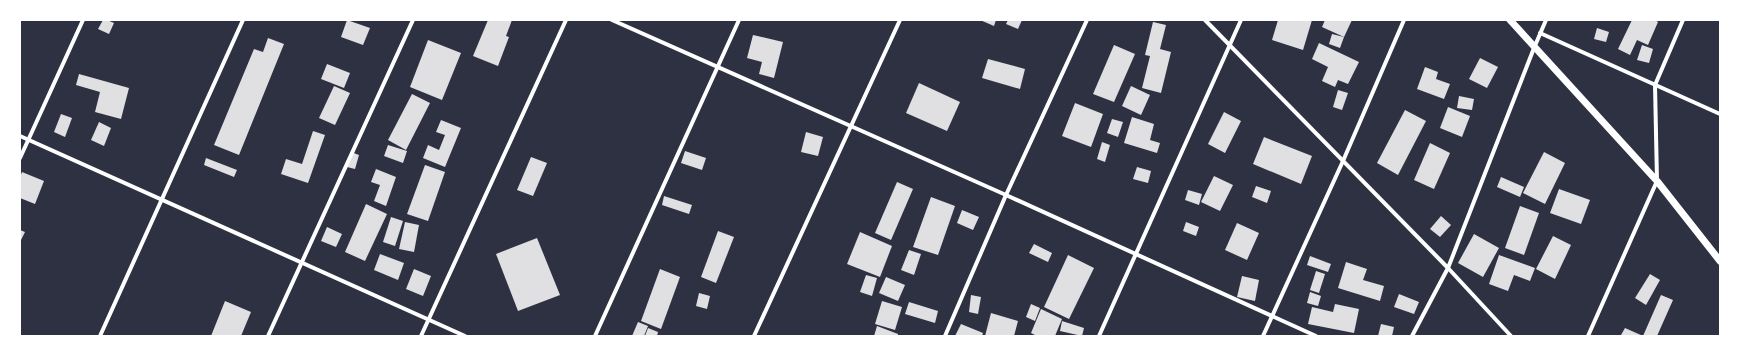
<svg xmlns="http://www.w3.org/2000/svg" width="1740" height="356" viewBox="0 0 1740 356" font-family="'Nunito Sans',sans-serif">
	<rect width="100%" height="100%" fill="#2d3142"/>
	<g fill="#e0e0e3">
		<path d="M103,20H107L114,23L109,34L98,29Z"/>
		<path d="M347,20L370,28L363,45L341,37Z"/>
		<path d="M488,20H512L506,36L509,37L498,66L473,56Z"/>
		<path d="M980,20H996L994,26Z"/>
		<path d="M1008,20H1022L1018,29L1006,24Z"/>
		<path d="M1278,20H1312L1303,50L1272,40Z"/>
		<path d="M1325,20H1352L1344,37L1322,27Z"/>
		<path d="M1632,20H1655L1658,22L1648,45L1637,40L1630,55L1618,49Z"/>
		<path d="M1153,22L1166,25L1160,49L1171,52L1161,93L1142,88L1150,56L1145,55Z"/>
		<path d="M1597,28L1609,32L1606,42L1594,39Z"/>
		<path d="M1332,34L1344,37L1340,48L1329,44Z"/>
		<path d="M753,35L783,42L774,78L759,74L762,62L747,58Z"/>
		<path d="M268,38L284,44L239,155L214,145L254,49L263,52Z"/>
		<path d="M428,40L461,53L442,100L410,87Z"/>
		<path d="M1319,43L1359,62L1348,84L1338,80L1335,87L1322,81L1328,67L1312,59Z"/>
		<path d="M1114,45L1135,54L1114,102L1093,94Z"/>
		<path d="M1642,45L1653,49L1649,63L1637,60Z"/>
		<path d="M1480,58L1498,67L1487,88L1469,79Z"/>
		<path d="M988,59L1025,69L1020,89L982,78Z"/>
		<path d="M327,64L350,73L344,88L321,79Z"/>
		<path d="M1425,67L1438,72L1436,79L1450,84L1444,99L1417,89Z"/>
		<path d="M79,74L129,88L121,119L95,112L100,92L76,85Z"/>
		<path d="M919,83L960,102L947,131L906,113Z"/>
		<path d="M334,86L350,93L335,125L319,118Z"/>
		<path d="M1131,86L1150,95L1141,115L1122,106Z"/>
		<path d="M1338,90L1348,93L1342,110L1333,107Z"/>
		<path d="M412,94L430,103L406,150L388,140Z"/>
		<path d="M1459,96L1474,99L1472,110L1457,108Z"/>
		<path d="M1075,103L1103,114L1091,147L1062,136Z"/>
		<path d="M1448,107L1470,116L1462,137L1440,128Z"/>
		<path d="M1405,110L1426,121L1398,175L1377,163Z"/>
		<path d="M1224,112L1241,121L1225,153L1208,144Z"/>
		<path d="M61,114L72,118L65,137L54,132Z"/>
		<path d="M1132,117L1154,124L1150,140L1160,143L1157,153L1124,143Z"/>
		<path d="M1112,119L1123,122L1118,137L1107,133Z"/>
		<path d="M441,120L461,128L445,167L423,158L428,145L439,150L445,135L436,132Z"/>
		<path d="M99,122L111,128L104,146L91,140Z"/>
		<path d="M313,131L325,135L308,183L281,174L286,159L302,164Z"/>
		<path d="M806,132L823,137L818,156L801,152Z"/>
		<path d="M1264,137L1312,156L1301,184L1253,164Z"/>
		<path d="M1102,142L1110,145L1105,162L1097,159Z"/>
		<path d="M1430,143L1450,153L1434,189L1414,180Z"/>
		<path d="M388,145L407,151L403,163L384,156Z"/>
		<path d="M685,151L706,158L702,170L681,163Z"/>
		<path d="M351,152L359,155L355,169L347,167Z"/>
		<path d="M1544,152L1565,163L1545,204L1523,193Z"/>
		<path d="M531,157L547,163L533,196L517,190Z"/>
		<path d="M206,158L237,170L234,177L204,165Z"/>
		<path d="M425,165L445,172L428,221L407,214Z"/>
		<path d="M1137,167L1151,171L1148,183L1133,179Z"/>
		<path d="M376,169L396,177L386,206L374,201L380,185L371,182Z"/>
		<path d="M22,172L44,181L35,204L20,198V177Z"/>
		<path d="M1214,176L1233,185L1220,211L1201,202Z"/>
		<path d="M1501,177L1524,187L1520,197L1497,187Z"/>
		<path d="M897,182L913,189L891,240L875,233Z"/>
		<path d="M1256,186L1271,191L1267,203L1252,197Z"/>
		<path d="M1559,189L1590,200L1581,224L1550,213Z"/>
		<path d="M1188,190L1202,194L1199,205L1185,200Z"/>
		<path d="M664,196L692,205L689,214L662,205Z"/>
		<path d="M931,197L955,206L938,255L913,247Z"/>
		<path d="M366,204L387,214L365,261L345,252Z"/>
		<path d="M1520,206L1539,213L1524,255L1505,248Z"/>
		<path d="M962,210L979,217L973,230L957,223Z"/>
		<path d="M1441,216L1451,225L1440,237L1430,229Z"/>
		<path d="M391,217L403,221L395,246L383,242Z"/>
		<path d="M405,222L419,225L414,252L399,249Z"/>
		<path d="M1186,222L1199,227L1196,236L1183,231Z"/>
		<path d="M1237,223L1259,233L1247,260L1225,250Z"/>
		<path d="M327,227L342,234L336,247L321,241Z"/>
		<path d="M20,230L25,232L20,242Z"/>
		<path d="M718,231L734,237L716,283L701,277Z"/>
		<path d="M860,232L892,246L880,277L847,264Z"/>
		<path d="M1474,234L1499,248L1483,277L1458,263Z"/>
		<path d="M1553,236L1571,245L1555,279L1536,269Z"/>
		<path d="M537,238L560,295L518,311L496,254Z"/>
		<path d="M1034,244L1052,253L1048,262L1029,253Z"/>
		<path d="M909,250L921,254L914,275L901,270Z"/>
		<path d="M380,254L404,263L398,280L374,270Z"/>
		<path d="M1068,255L1094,268L1069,319L1044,307Z"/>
		<path d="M1499,255L1535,268L1530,281L1514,275L1508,291L1489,284Z"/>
		<path d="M1310,256L1331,264L1328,272L1307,265Z"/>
		<path d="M1346,262L1367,269L1363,280L1384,286L1380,301L1338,288Z"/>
		<path d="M414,269L431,276L423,296L406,289Z"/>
		<path d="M660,269L680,277L661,329L641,321Z"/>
		<path d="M1316,271L1325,274L1319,293L1310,290Z"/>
		<path d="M1650,274L1660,280L1646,305L1635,298Z"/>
		<path d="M866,275L877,278L872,296L860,292Z"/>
		<path d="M1242,276L1259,280L1255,301L1237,297Z"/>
		<path d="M886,277L905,285L898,301L879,293Z"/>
		<path d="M1310,292L1321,296L1318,306L1307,303Z"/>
		<path d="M699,293L710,296L707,309L696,306Z"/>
		<path d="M1399,294L1419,302L1414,314L1394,307Z"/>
		<path d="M971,295L981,297L978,314L969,312Z"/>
		<path d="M1661,295L1673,300L1657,336H1623L1621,335L1625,328L1643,336Z"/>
		<path d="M225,301L251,312L241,336H211Z"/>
		<path d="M882,301L902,307L895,330L875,324Z"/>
		<path d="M909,302L938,311L935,323L905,314Z"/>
		<path d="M1031,304L1040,308L1035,321L1026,317Z"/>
		<path d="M1335,304L1359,309L1354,333L1308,324L1312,307L1333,312Z"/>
		<path d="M1041,309L1062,319L1055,336H1037L1031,333Z"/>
		<path d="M991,313L1018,321L1014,336H985Z"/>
		<path d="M1062,321L1084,328L1082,336L1060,331Z"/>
		<path d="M638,322L648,326L644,336H632Z"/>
		<path d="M961,324L983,333L982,336H955Z"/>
		<path d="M1381,324L1394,327L1392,336H1378Z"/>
		<path d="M877,326L898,334V336H874Z"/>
		<path d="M648,328L658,332L657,336H645Z"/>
	</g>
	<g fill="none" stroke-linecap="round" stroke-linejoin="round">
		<g stroke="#fff" stroke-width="4">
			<path d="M612,20L1006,195L1316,336"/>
			<path d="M1205,20L1448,268L1511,336"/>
			<path d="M1540,33L1720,114"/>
			<path d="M20,136L465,336"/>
			<path d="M20,158L83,20"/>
			<path d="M100,336L243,20"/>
			<path d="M268,336L413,20"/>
			<path d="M421,336L566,20"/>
			<path d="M595,336L739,20"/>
			<path d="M754,336L900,20"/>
			<path d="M945,336L1006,195L1087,20"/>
			<path d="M1099,336L1241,20"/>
			<path d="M1263,336L1343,161L1404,20"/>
			<path d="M1412,336L1448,268L1534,48L1546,20"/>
			<path d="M1588,336L1657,181L1655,85L1683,20"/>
		</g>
		<path stroke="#fff" stroke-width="7" d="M1510,20L1657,181L1720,261"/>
	</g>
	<rect width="1740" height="356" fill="none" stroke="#ffffff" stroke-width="42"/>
</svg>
